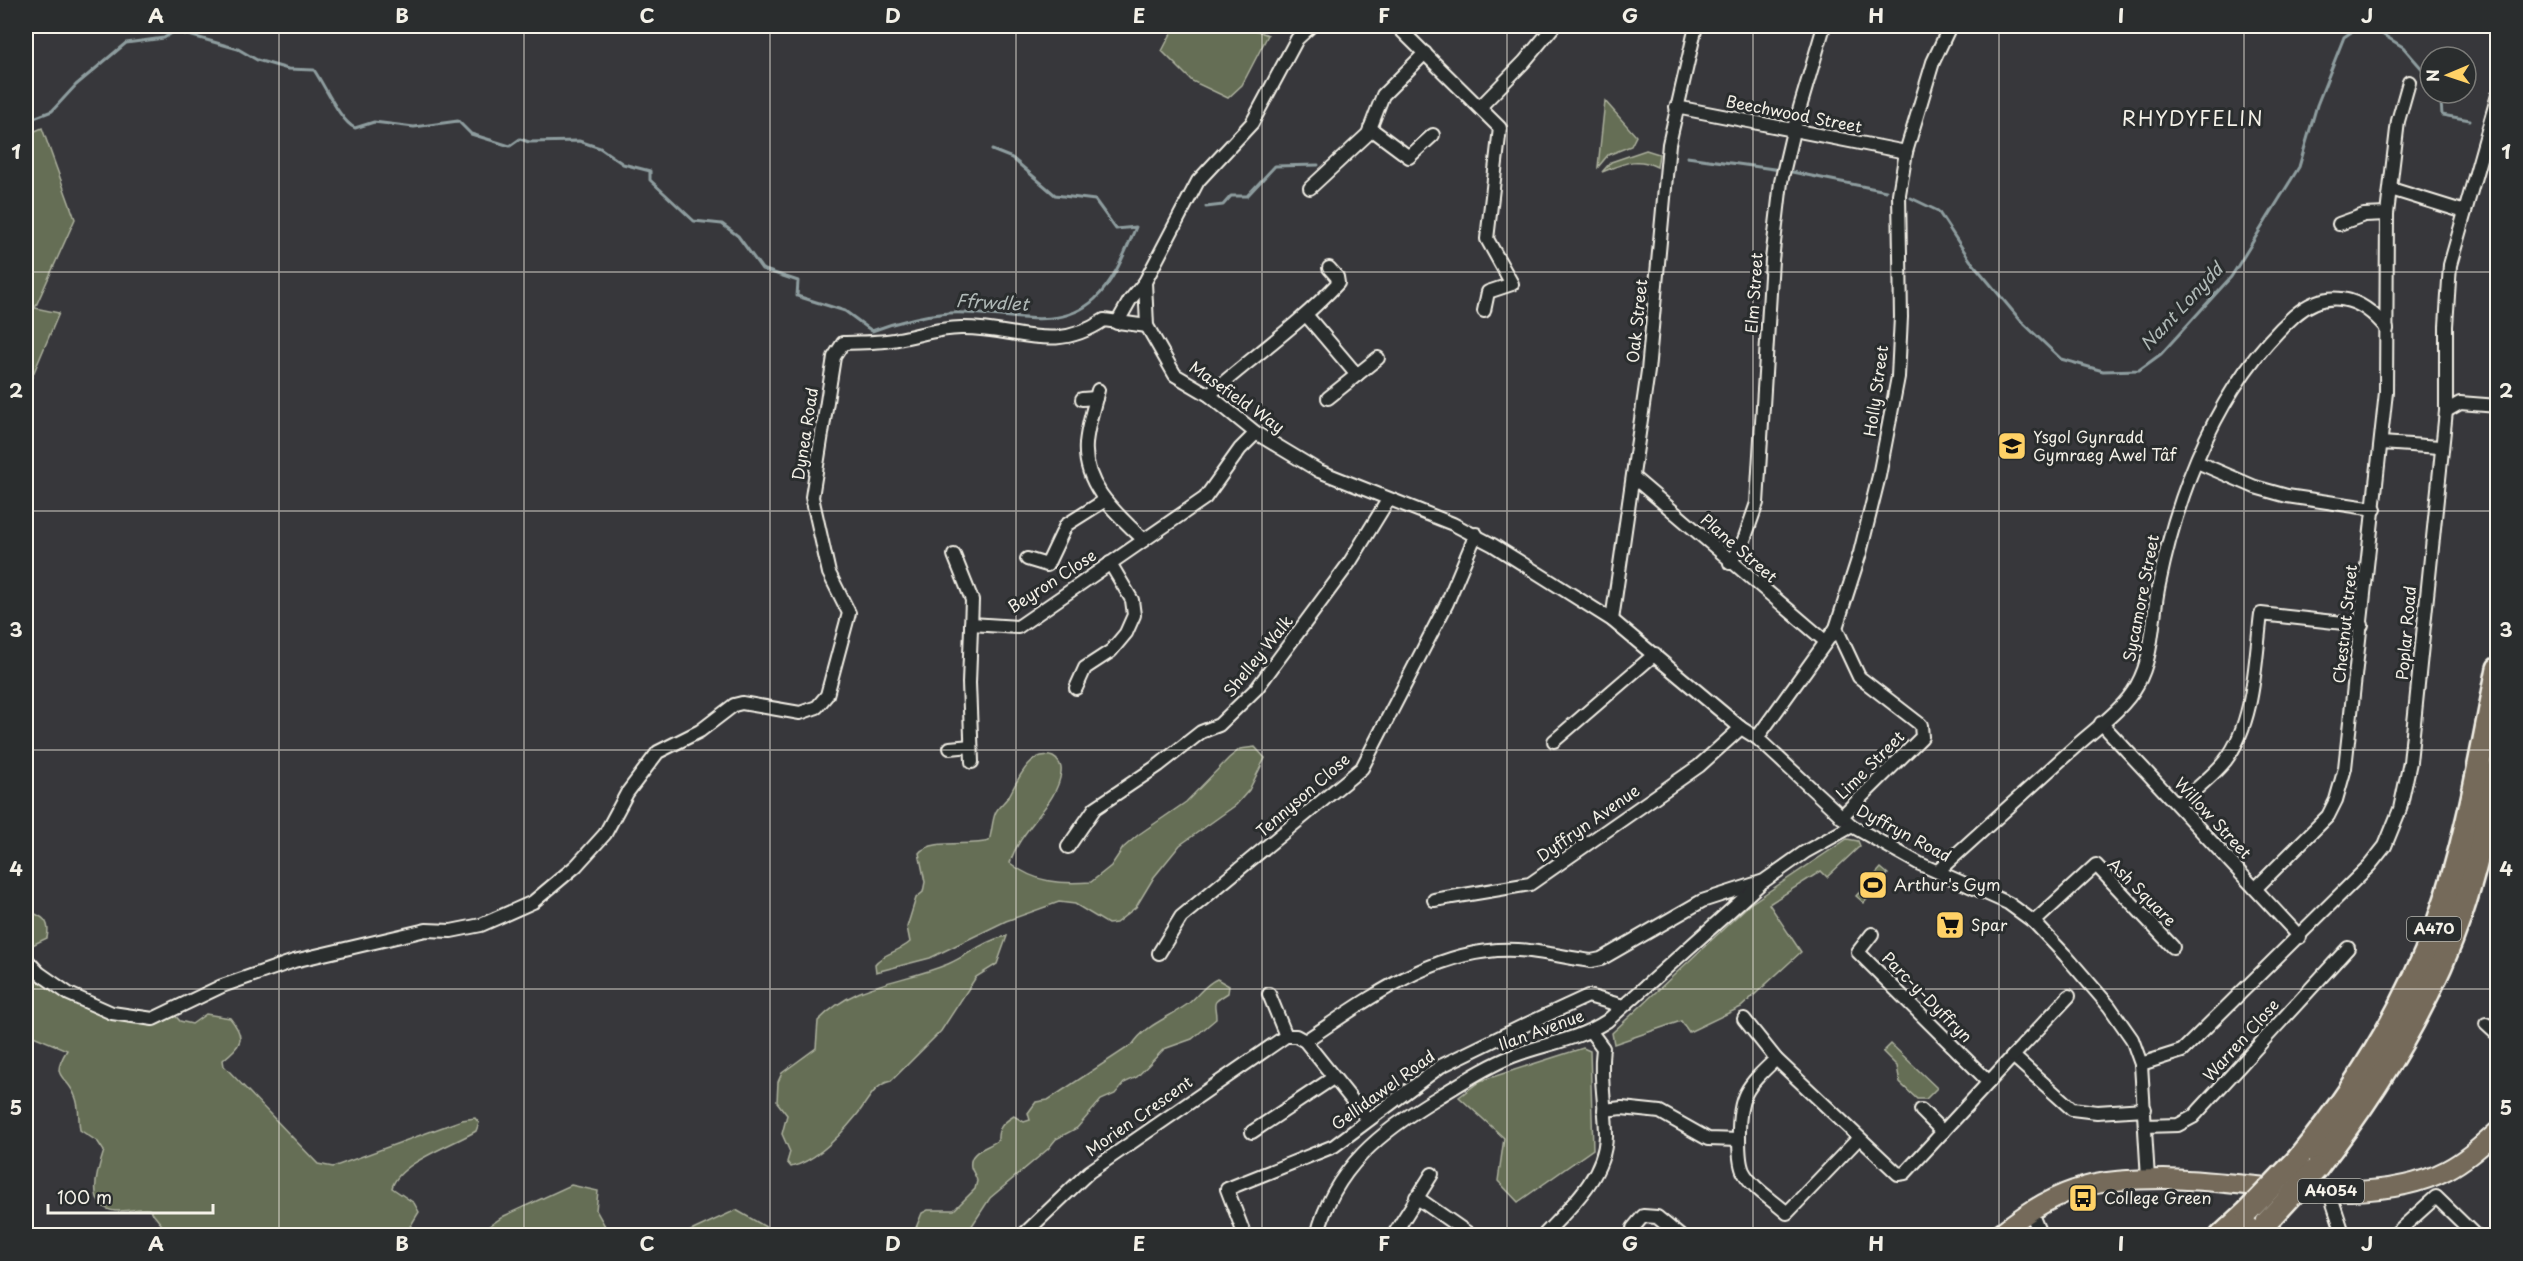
<svg xmlns="http://www.w3.org/2000/svg" width="2523" height="1261" viewBox="0 0 2523 1261" font-family="'Playpen Sans',sans-serif">
	<rect width="100%" height="100%" fill="#37373b"/>
	<filter id="ink" filterUnits="userSpaceOnUse"><feTurbulence type="fractalNoise" baseFrequency=".0167" numOctaves="2"/><feDisplacementMap in="SourceGraphic" scale="12" xChannelSelector="R" yChannelSelector="G"/><feConvolveMatrix kernelMatrix="1 2 1 2 8 2 1 2 1" color-interpolation-filters="sRGB"/></filter>
	<g filter="url(#ink)">
		<g fill="#656e54" stroke="#acb09e" stroke-width="1.5">
			<path d="M1175,26H1245L1268,35L1242,85L1228,98L1192,81L1162,51Z"/>
			<path d="M1605,101L1636,136L1631,146L1608,155L1598,167Z"/>
			<path d="M42,128L75,219L35,308L59,313L26,391V135Z"/>
			<path d="M1646,150L1659,154L1657,167C1636,156 1623,164 1602,172L1611,162Z"/>
			<path d="M1255,747L1265,758L1249,790L1236,805L1180,845L1154,877L1136,907L1116,923L1108,924L1075,904L1059,902L1006,921L930,958L876,972L875,964C883,953 899,952 910,942L907,927L916,898L923,892L925,882L919,853C932,838 970,847 989,841C992,832 992,822 995,814C997,807 1005,802 1009,796C1017,782 1030,748 1053,757C1059,760 1062,767 1061,772C1058,804 1020,828 1010,863C1036,883 1059,884 1091,882L1111,866L1123,848L1138,835L1186,802L1229,758L1240,749Z"/>
			<path d="M1847,839L1858,841L1860,846L1827,877L1821,871L1769,904L1801,952L1741,1007L1689,1032L1681,1021L1614,1044L1612,1033L1750,904Z"/>
			<path d="M1881,868L1888,874L1864,903L1856,896Z"/>
			<path d="M33,913C46,918 50,924 47,938L26,948V916Z"/>
			<path d="M1007,936L997,964L976,977L941,1031L891,1081C873,1085 867,1103 856,1116C839,1137 816,1161 791,1167L787,1162L790,1152L782,1134L787,1115L777,1102L778,1082L782,1073L816,1048L818,1021C857,981 900,984 948,964C969,955 984,940 1007,936Z"/>
			<path d="M26,959L39,973L135,1018L171,1011L180,1021L192,1024L206,1014L230,1018C247,1039 241,1045 223,1060L224,1066L318,1164L333,1167L462,1120L475,1118L479,1123L476,1131C455,1144 398,1163 392,1188L414,1203L419,1212L405,1235H174L165,1229L149,1209C137,1208 126,1212 115,1211C84,1207 98,1169 104,1151L98,1142L80,1130C78,1119 80,1107 75,1096C66,1073 49,1080 67,1050L26,1033Z"/>
			<path d="M1217,979L1229,986L1228,993C1209,1005 1216,1001 1216,1019L1192,1039L1164,1049L1137,1077L1124,1083L1115,1094L1101,1100L1077,1128L1056,1139L1048,1149L990,1198L966,1235H913L922,1213L928,1210H954L975,1189L977,1181C976,1175 972,1172 971,1167C968,1150 989,1148 998,1140C997,1128 1004,1122 1014,1116L1024,1122L1030,1120L1028,1113L1036,1102L1048,1100L1133,1044C1145,1025 1171,1017 1189,1003C1199,995 1205,984 1217,979Z"/>
			<path d="M1891,1044L1937,1088L1926,1099H1917L1900,1083L1897,1066L1883,1052Z"/>
			<path d="M1583,1048L1590,1051L1593,1149L1518,1202L1498,1181L1504,1138L1459,1097L1480,1081Z"/>
			<path d="M571,1185L598,1191L596,1210L610,1235H476L504,1216Z"/>
			<path d="M736,1210L780,1235H682Z"/>
		</g>
		<g fill="none" stroke-linecap="round" stroke-linejoin="round">
			<g stroke="#8e9d9f" stroke-width="3">
				<path d="M2369,26L2403,47L2430,78"/>
				<path d="M2436,93L2441,102L2442,115L2470,120"/>
				<path d="M26,121L52,111L76,85L126,43L164,38L175,31L238,49L257,60L288,69L314,70C325,86 340,121 355,128L374,122L414,127L458,121L471,134L510,146L520,139L529,142L579,141L600,148L623,164L650,171V180L694,221L722,224L738,236L762,269L798,281L797,296L845,311L872,331C896,322 923,315 949,313C997,309 1055,336 1095,299C1115,280 1125,252 1136,227L1116,229L1095,200L1055,195L1012,158L992,150"/>
				<path d="M1687,157L1781,170"/>
				<path d="M1787,171L1886,191"/>
				<path d="M1911,198L1938,211L1970,260L2021,321L2061,359L2103,371L2139,370L2161,354L2231,277L2299,167L2317,105L2344,37L2360,26"/>
				<path d="M1206,207L1223,205L1231,196H1247L1275,166L1318,165"/>
			</g>
			<g stroke="#f4f1e8" stroke-width="16">
				<g id="street">
					<path d="M1311,26L1297,39L1252,123L1198,181L1145,282L1147,326L1175,375L1209,395L1256,433L1319,471L1453,524L1493,545L1612,620L1741,728L1757,738L1852,826L1920,864L2008,903L2034,922L2065,955L2109,1006L2132,1039L2141,1064L2148,1179"/>
					<path d="M1397,26L1500,128L1487,239L1512,284L1488,292L1484,311"/>
					<path d="M1480,107L1524,62L1554,26"/>
					<path d="M1676,107L1906,152"/>
					<path d="M1370,128L1409,157L1433,135"/>
					<path d="M1310,188L1368,134L1383,95L1425,53"/>
					<path d="M2391,189L2465,212"/>
					<path d="M2339,224L2364,215L2387,214"/>
					<path d="M1307,316L1357,375"/>
					<path d="M1117,323L1130,300L1145,282"/>
					<path d="M1098,390C1094,407 1087,427 1086,444C1083,486 1117,514 1144,540"/>
					<path d="M1209,395C1252,357 1299,325 1338,283L1337,277L1329,268"/>
					<path d="M1328,398L1378,358"/>
					<path d="M1082,399L1096,398"/>
					<path d="M2446,411L2460,403L2498,406"/>
					<path d="M2381,443L2440,447"/>
					<path d="M2197,462L2255,487L2287,496L2375,509"/>
					<path d="M1633,477L1825,641"/>
					<path d="M954,555L972,600L969,683L972,762"/>
					<path d="M1027,559L1047,565L1066,525L1104,501"/>
					<path d="M1730,563L1744,540L1757,503L1772,260L1781,182L1793,131L1824,26"/>
					<path d="M1612,620L1648,371L1669,144L1696,26"/>
					<path d="M971,624L1018,627L1205,498L1240,449L1256,433"/>
					<path d="M1836,628L1859,677L1921,725L1922,737L1841,817"/>
					<path d="M1076,688L1085,668L1111,651L1126,633L1134,615L1132,600L1110,563"/>
					<path d="M2101,723L2300,937"/>
					<path d="M1757,738L1836,628L1860,553L1879,476L1898,377L1901,317L1899,194L1906,152L1933,62L1950,26"/>
					<path d="M1554,741L1655,654"/>
					<path d="M950,748L971,746"/>
					<path d="M2178,805C2193,791 2212,777 2225,761C2255,722 2255,661 2261,614L2362,625"/>
					<path d="M1068,847L1095,808L1159,765L1201,732L1219,725L1257,688L1350,562L1388,500"/>
					<path d="M1938,871C1984,829 2030,788 2076,746C2096,728 2124,709 2137,685C2154,656 2152,616 2159,584C2179,487 2219,384 2294,316C2327,287 2361,296 2387,329"/>
					<path d="M2256,888L2328,816L2336,800L2345,768L2386,392L2387,214L2398,121L2409,82"/>
					<path d="M1434,900L1530,884L1699,766L1741,728"/>
					<path d="M2034,922L2096,865L2173,947"/>
					<path d="M1872,934L1858,952L1989,1082"/>
					<path d="M1159,953L1181,917L1362,768L1447,603L1476,534"/>
					<path d="M26,959L39,973L69,994L112,1013L153,1019L222,986L294,961L426,930L451,931L481,925L533,902L576,866L605,834L627,793L658,752L700,731L734,705L742,703L800,713L817,707L827,695L849,613L829,573L812,497L834,357L843,343C861,342 881,343 898,339C920,335 939,328 961,328C1016,327 1053,355 1104,320L1147,326"/>
					<path d="M1269,994L1286,1036H1296L1305,1041L1368,1120"/>
					<path d="M1744,1019L1776,1059L1898,1174L1905,1173L2013,1056L2072,1109L2097,1112L2145,1109"/>
					<path d="M2486,1024L2498,1035"/>
					<path d="M1305,1041C1367,1000 1438,945 1518,950C1542,951 1566,958 1591,961L1601,959L1702,901L1764,881L1805,852L1852,826"/>
					<path d="M2013,1056L2069,996"/>
					<path d="M1776,1059C1746,1087 1738,1096 1739,1138C1739,1148 1739,1162 1743,1171C1751,1187 1774,1201 1787,1213L1858,1139"/>
					<path d="M2141,1064L2182,1051L2370,865L2385,846L2400,809L2410,762L2446,411V326L2450,265L2498,95"/>
					<path d="M1604,1110L1622,1108L1660,1112L1708,1139L1739,1140"/>
					<path d="M1921,1110L1943,1132"/>
					<path d="M2145,1126L2178,1125L2193,1117L2348,948"/>
					<path d="M1252,1132L1333,1078"/>
					<path d="M2329,1191L2344,1236"/>
					<path d="M1416,1197L1472,1236"/>
					<path d="M2030,1210L2041,1236"/>
					<path d="M1022,1236L1089,1172L1286,1036"/>
					<path d="M1245,1236L1227,1189L1334,1146L1441,1066L1523,1026L1588,996L1623,1006"/>
					<path d="M1317,1236C1333,1168 1383,1130 1440,1096C1463,1082 1487,1066 1513,1056C1544,1044 1578,1040 1607,1021L1760,884"/>
					<path d="M1393,1236L1432,1174"/>
					<path d="M1543,1236C1569,1208 1605,1177 1606,1136C1606,1106 1599,1078 1603,1048L1591,1032"/>
					<path d="M1634,1236L1633,1228L1643,1216L1657,1217L1680,1236"/>
					<path d="M2393,1236L2436,1197L2476,1236"/>
				</g>
			</g>
			<g stroke="#f4f1e8" stroke-width="22">
				<path id="primary" d="M1996,1236C2021,1217 2044,1200 2074,1190C2101,1180 2135,1179 2164,1179C2251,1180 2369,1211 2447,1170C2466,1160 2482,1145 2498,1131"/>
			</g>
			<g stroke="#f4f1e8" stroke-width="26">
				<g id="highway">
					<path d="M2298,1159C2357,1087 2405,1009 2438,921C2467,840 2481,753 2498,668"/>
					<path d="M2317,1168C2377,1091 2429,1008 2461,915C2477,868 2487,819 2498,770"/>
					<path d="M2221,1236L2247,1212"/>
					<path d="M2251,1236L2267,1222"/>
				</g>
			</g>
			<use href="#street" stroke="#2a2d2e" stroke-width="12"/>
			<use href="#primary" stroke="#746a5a" stroke-width="18"/>
			<use href="#highway" stroke="#746a5a" stroke-width="21"/>
			<g stroke="#f4f1e8" stroke-width="26" stroke-linecap="butt">
				<g id="highway-bridge">
					<path d="M2247,1212L2298,1159"/>
					<path d="M2267,1222L2317,1168"/>
				</g>
			</g>
			<use href="#highway-bridge" stroke="#746a5a" stroke-width="21"/>
		</g>
	</g>
	<path fill="none" stroke="#f4f1e8" stroke-width="1.5" stroke-opacity="0.55" d="M279,26V1236M524,26V1236M770,26V1236M1016,26V1236M1262,26V1236M1507,26V1236M1753,26V1236M1999,26V1236M2244,26V1236M26,272H2498M26,511H2498M26,750H2498M26,989H2498"/>
	<defs>
		<g id="school-square" transform="scale(1.5)"><rect x="-9" y="-9" width="18" height="18" rx="4" fill="#ffd166" stroke="#2a2d2e"/><path d="M0-5L7-2L0 1L-7-2ZM-4 1L0 2.5L4 1V4Q0 6-4 4Z" fill="#111"/></g>
		<g id="stadium-square" transform="scale(1.5)"><rect x="-9" y="-9" width="18" height="18" rx="4" fill="#ffd166" stroke="#2a2d2e"/><path d="M0-5a6.5 5 0 1 0 0 10a6.5 5 0 1 0 0-10ZM-3.5-1.8h7v3.6h-7Z" fill="#111"/></g>
		<g id="supermarket-square" transform="scale(1.5)"><rect x="-9" y="-9" width="18" height="18" rx="4" fill="#ffd166" stroke="#2a2d2e"/><path d="M-6-5.5h2.5l.6 2H6L4.5 2H-2.5L-4.4-4H-6ZM-1.5 3.2a1.3 1.3 0 1 0 .1 0ZM3 3.2a1.3 1.3 0 1 0 .1 0Z" fill="#111"/></g>
		<g id="bus-square" transform="scale(1.5)"><rect x="-9" y="-9" width="18" height="18" rx="4" fill="#ffd166" stroke="#2a2d2e"/><path d="M-5-6H5V4H4V6H2V4H-2V6H-4V4H-5ZM-3.5-4V0h7V-4ZM-3.5 1.2v1.5H-2V1.2ZM2 1.2v1.5H3.5V1.2Z" fill="#111"/></g>
	</defs>
	<g fill-rule="evenodd">
		<use href="#school-square" x="2012" y="446"/>
		<use href="#stadium-square" x="1873" y="885"/>
		<use href="#supermarket-square" x="1950" y="925"/>
		<use href="#bus-square" x="2083" y="1198"/>
	</g>
	<g text-anchor="middle" stroke-width="6" stroke-linejoin="round" paint-order="stroke">
		<g fill="#2a2d2e" stroke="#b7b6b0" stroke-width="1.5">
			<rect x="2407" y="917" width="54" height="24" rx="4.5"/>
			<rect x="2298" y="1179" width="66" height="24" rx="4.5"/>
		</g>
		<g font-size="15" font-weight="bold" fill="#f4f1e8">
			<text x="2434" y="934">A470</text>
			<text x="2331" y="1196">A4054</text>
		</g>
		<g font-size="16" fill="#f4f1e8" stroke="#2a2d2e">
			<text transform="translate(1794 114) rotate(11)" y="6">Beechwood Street</text>
			<text transform="translate(1754 293) rotate(-86)" y="6">Elm Street</text>
			<text transform="translate(1637 321) rotate(-84)" y="6">Oak Street</text>
			<text transform="translate(1876 391) rotate(-82)" y="6">Holly Street</text>
			<text transform="translate(1237 397) rotate(35)" y="6">Masefield Way</text>
			<text transform="translate(805 434) rotate(-81)" y="6">Dynea Road</text>
			<text transform="translate(1739 548) rotate(41)" y="6">Plane Street</text>
			<text transform="translate(1052 581) rotate(-33)" y="6">Beyron Close</text>
			<text transform="translate(2141 598) rotate(-79)" y="6">Sycamore Street</text>
			<text transform="translate(2345 624) rotate(-84)" y="6">Chestnut Street</text>
			<text transform="translate(2406 633) rotate(-85)" y="6">Poplar Road</text>
			<text transform="translate(1258 656) rotate(-51)" y="6">Shelley Walk</text>
			<text transform="translate(1870 765) rotate(-45)" y="6">Lime Street</text>
			<text transform="translate(1303 795) rotate(-41)" y="6">Tennyson Close</text>
			<text transform="translate(2213 818) rotate(47)" y="6">Willow Street</text>
			<text transform="translate(1588 823) rotate(-35)" y="6">Dyffryn Avenue</text>
			<text transform="translate(1904 833) rotate(28)" y="6">Dyffryn Road</text>
			<text transform="translate(2142 892) rotate(45)" y="6">Ash Square</text>
			<text transform="translate(1927 997) rotate(45)" y="6">Parc-y-Dyffryn</text>
			<text transform="translate(1541 1030) rotate(-20)" y="6">Ilan Avenue</text>
			<text transform="translate(2241 1040) rotate(-48)" y="6">Warren Close</text>
			<text transform="translate(1383 1090) rotate(-36)" y="6">Gellidawel Road</text>
			<text transform="translate(1139 1116) rotate(-35)" y="6">Morien Crescent</text>
		</g>
		<g font-size="16" fill="#f4f1e8" stroke="#2a2d2e" text-anchor="start">
			<text x="2033" y="443">Ysgol Gynradd<tspan x="2033" dy="18">Gymraeg Awel Tâf</tspan></text>
			<text x="1894" y="891">Arthur's Gym</text>
			<text x="1971" y="931">Spar</text>
			<text x="2104" y="1204">College Green</text>
		</g>
		<g font-size="18" font-style="italic" fill="#b0b9b7" stroke="#2a2d2e">
			<text transform="translate(992 303) rotate(3)" y="6">Ffrwdlet</text>
			<text transform="translate(2182 307) rotate(-47)" y="6">Nant Lonydd</text>
		</g>
		<g font-size="20" letter-spacing="1.5" fill="#f4f1e8" stroke="#2a2d2e">
			<text x="2193" y="126">RHYDYFELIN</text>
		</g>
	</g>
	<rect width="2523" height="1261" fill="none" stroke="#2a2d2e" stroke-width="66"/>
	<g transform="translate(2448 75) rotate(268)"><circle r="28" fill="#2a2d2e" stroke="#7b7b78" stroke-width="1.5"/>
	<path d="M0-4.5L10 22L0 15L-10 22Z" fill="#ffd166"/>
	<text y="-9" font-size="16" font-weight="bold" text-anchor="middle" fill="#f4f1e8">N</text>
	</g>
	<path d="M48 1204v9h165v-9" fill="none" stroke="#f4f1e8" stroke-width="3"/>
	<text x="57" y="1204" font-size="18" fill="#f4f1e8" stroke="#2a2d2e" stroke-width="4.5" paint-order="stroke">100 m</text>
	<rect x="33" y="33" width="2457" height="1195" fill="none" stroke="#f4f1e8" stroke-width="2"/>
	<g font-size="20" text-anchor="middle" font-weight="bold" fill="#f4f1e8">
		<text x="156" y="23">A</text>
		<text x="402" y="23">B</text>
		<text x="647" y="23">C</text>
		<text x="893" y="23">D</text>
		<text x="1139" y="23">E</text>
		<text x="1384" y="23">F</text>
		<text x="1630" y="23">G</text>
		<text x="1876" y="23">H</text>
		<text x="2121" y="23">I</text>
		<text x="2367" y="23">J</text>
		<text x="16" y="159">1</text>
		<text x="2506" y="159">1</text>
		<text x="16" y="398">2</text>
		<text x="2506" y="398">2</text>
		<text x="16" y="637">3</text>
		<text x="2506" y="637">3</text>
		<text x="16" y="876">4</text>
		<text x="2506" y="876">4</text>
		<text x="16" y="1115">5</text>
		<text x="2506" y="1115">5</text>
		<text x="156" y="1251">A</text>
		<text x="402" y="1251">B</text>
		<text x="647" y="1251">C</text>
		<text x="893" y="1251">D</text>
		<text x="1139" y="1251">E</text>
		<text x="1384" y="1251">F</text>
		<text x="1630" y="1251">G</text>
		<text x="1876" y="1251">H</text>
		<text x="2121" y="1251">I</text>
		<text x="2367" y="1251">J</text>
	</g>
</svg>
